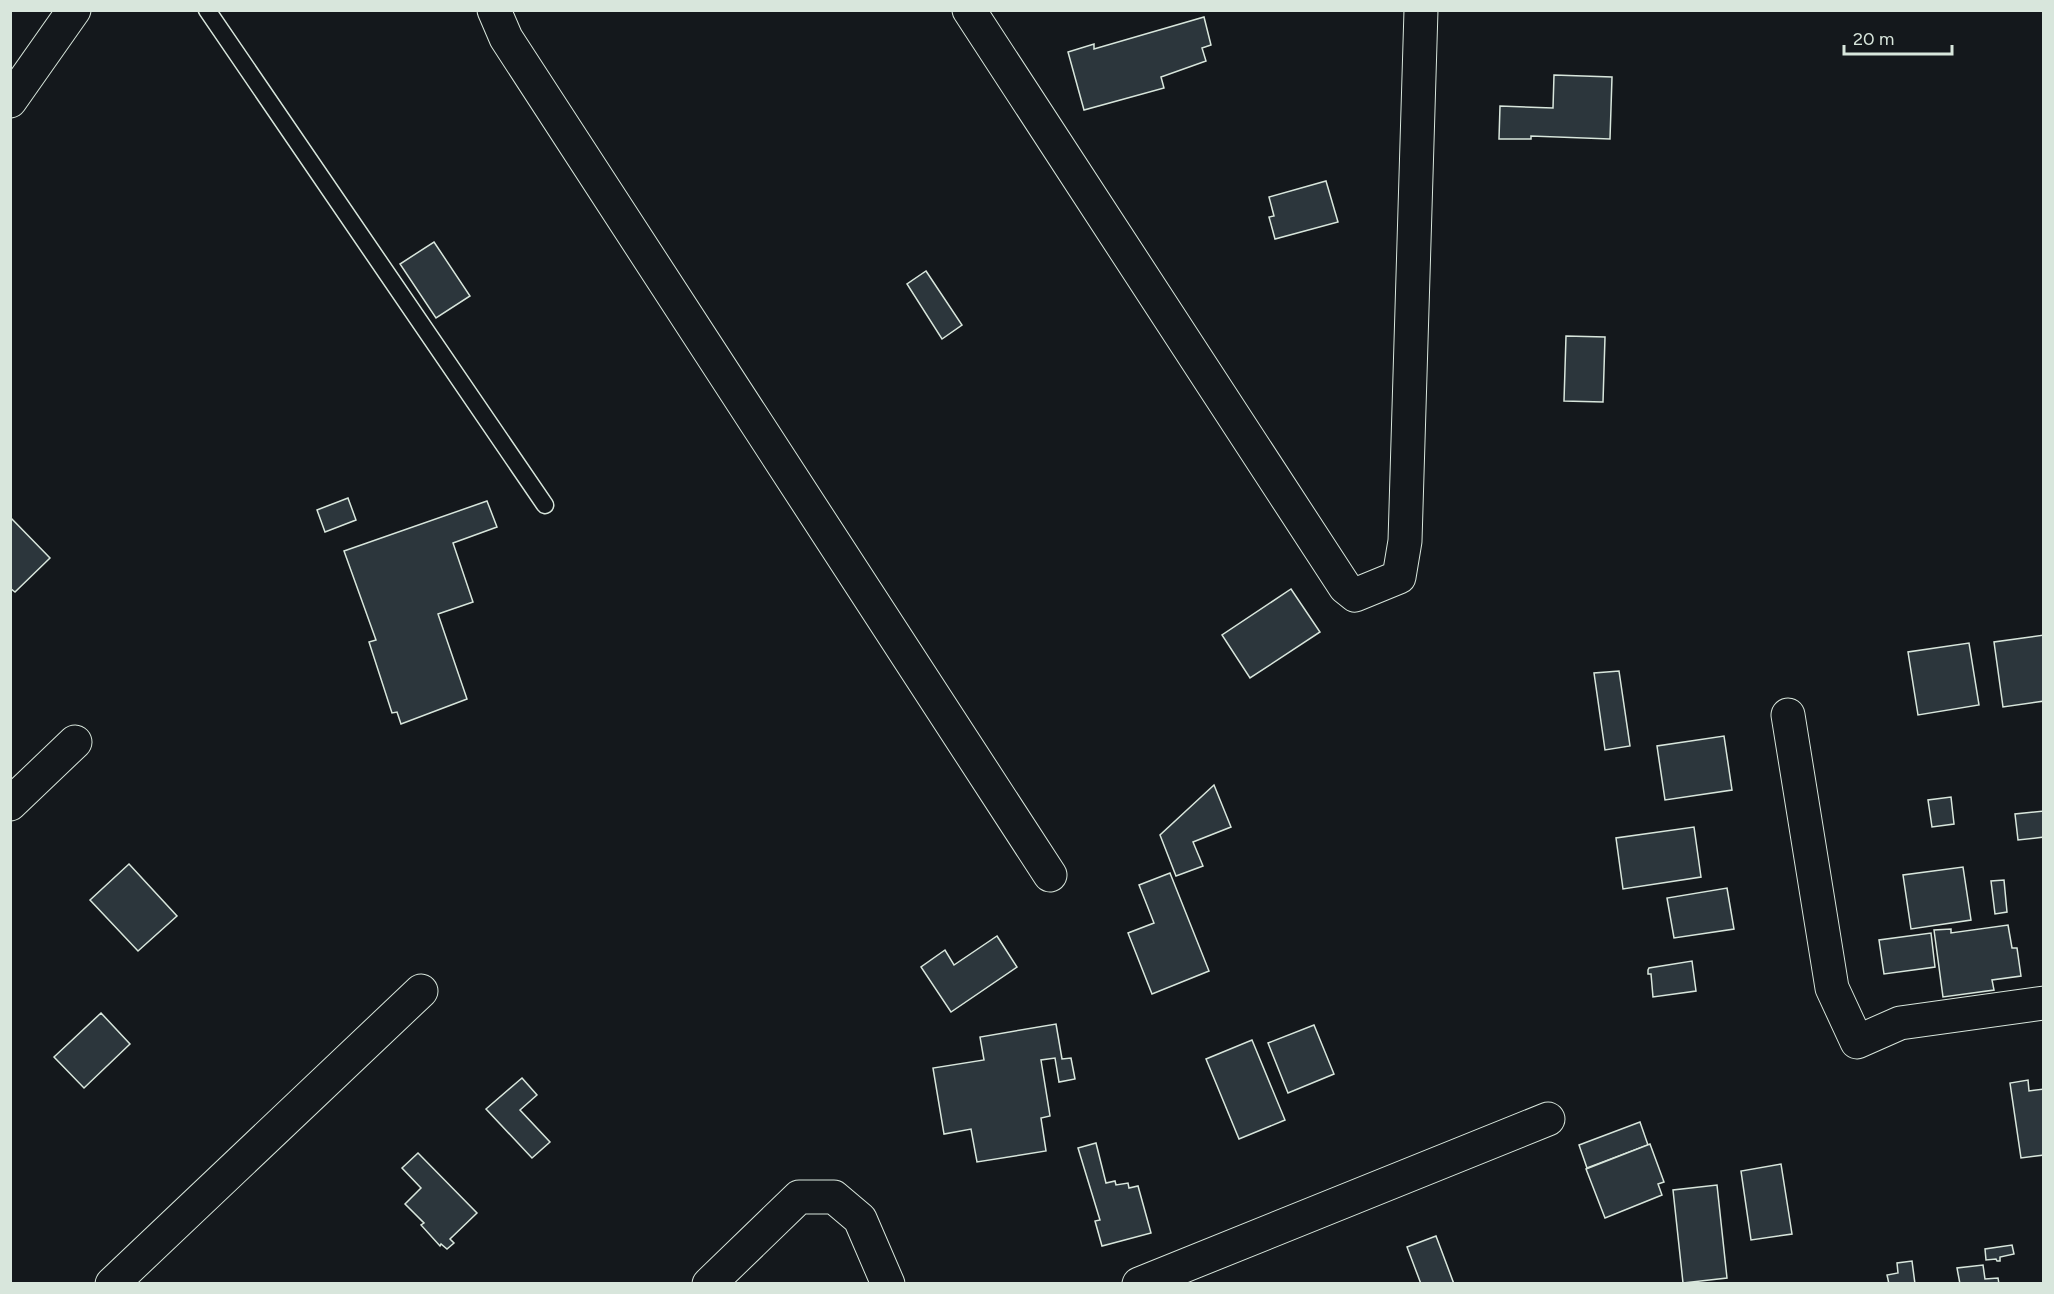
<svg xmlns="http://www.w3.org/2000/svg" width="2054" height="1294" viewBox="0 0 2054 1294" font-family="Figtree,sans-serif">
	<rect width="100%" height="100%" fill="#14181c"/>
	<g fill="#2c363c" stroke="#d8e6dc" stroke-width="1.5">
		<path d="M1204,17L1211,45L1202,48L1206,61L1161,77L1164,88L1084,110L1068,52L1094,44V49Z"/>
		<path d="M1554,75L1612,77L1610,139L1531,136V139H1499L1500,106L1553,108Z"/>
		<path d="M1326,181L1338,222L1275,239L1269,217L1274,216L1269,197Z"/>
		<path d="M434,242L470,296L436,318L400,264Z"/>
		<path d="M926,271L962,325L942,339L907,284Z"/>
		<path d="M1566,336L1605,337L1603,402L1564,401Z"/>
		<path d="M348,498L356,520L325,532L317,510Z"/>
		<path d="M487,501L497,527L453,543L473,602L438,614L467,699L401,724L397,712L392,713L369,642L376,640L344,551Z"/>
		<path d="M10,517L50,558L15,592L10,588Z"/>
		<path d="M1291,589L1320,632L1250,678L1222,635Z"/>
		<path d="M2044,635V701L2003,707L1994,642Z"/>
		<path d="M1969,643L1979,705L1918,715L1908,652Z"/>
		<path d="M1619,671L1630,746L1605,750L1594,673Z"/>
		<path d="M1724,736L1732,790L1665,800L1657,746Z"/>
		<path d="M1214,785L1231,827L1193,842L1203,866L1176,876L1160,835Z"/>
		<path d="M1951,797L1954,824L1932,827L1928,800Z"/>
		<path d="M2044,811V837L2018,840L2015,814Z"/>
		<path d="M1694,827L1701,877L1623,889L1616,838Z"/>
		<path d="M129,864L177,916L138,951L90,900Z"/>
		<path d="M1963,867L1971,920L1911,929L1903,875Z"/>
		<path d="M1170,873L1209,971L1152,994L1128,933L1154,923L1139,885Z"/>
		<path d="M2004,880L2007,912L1995,914L1991,881Z"/>
		<path d="M1727,888L1734,929L1674,938L1667,898Z"/>
		<path d="M2008,925L2012,948H2017L2021,976L1992,980L1994,990L1943,997L1934,930L1951,929V933Z"/>
		<path d="M1931,933L1935,967L1884,974L1879,940Z"/>
		<path d="M997,936L1017,967L951,1012L921,967L945,950L954,965Z"/>
		<path d="M1692,961L1696,991L1653,997L1651,974H1648V970L1649,968Z"/>
		<path d="M101,1013L130,1044L84,1088L54,1057Z"/>
		<path d="M1056,1024L1062,1059L1071,1058L1075,1079L1059,1082L1055,1058L1041,1060L1050,1116L1041,1118L1046,1151L977,1162L971,1129L944,1134L933,1068L984,1060L980,1037Z"/>
		<path d="M1314,1025L1334,1074L1288,1093L1268,1043Z"/>
		<path d="M1252,1040L1285,1120L1239,1139L1206,1059Z"/>
		<path d="M522,1078L537,1095L520,1110L550,1142L532,1158L486,1109Z"/>
		<path d="M2028,1080L2029,1091L2044,1089V1155L2021,1158L2010,1083Z"/>
		<path d="M1640,1122L1648,1145L1587,1168L1579,1145Z"/>
		<path d="M1096,1143L1106,1183L1115,1181L1116,1185L1128,1183L1129,1188L1138,1186L1151,1233L1102,1246L1095,1221L1100,1220L1078,1148Z"/>
		<path d="M1650,1144L1664,1182L1658,1184L1662,1195L1605,1218L1586,1169Z"/>
		<path d="M418,1153L477,1213L450,1239L454,1243L447,1249L441,1244L440,1246L421,1225L424,1223L405,1204L421,1188L402,1168Z"/>
		<path d="M1781,1164L1792,1234L1751,1240L1741,1171Z"/>
		<path d="M1717,1185L1727,1278L1683,1283L1673,1190Z"/>
		<path d="M1436,1236L1454,1284H1421L1407,1247Z"/>
		<path d="M2012,1245L2014,1254L2000,1257V1261H1997L1996,1259L1986,1260L1985,1249Z"/>
		<path d="M1912,1261L1915,1284H1889L1887,1275L1898,1273L1897,1263Z"/>
		<path d="M1983,1265L1985,1279L1998,1278L1999,1284H1960L1957,1268Z"/>
	</g>
	<g fill="none" stroke-linecap="round" stroke-linejoin="round">
		<g stroke="#d8e6dc" stroke-width="19">
			<path id="lane" d="M207,10L545,505"/>
		</g>
		<g stroke="#d8e6dc" stroke-width="35">
			<g id="street">
				<path d="M494,10L506,38L1050,875"/>
				<path d="M969,10L1345,587L1355,595L1399,577L1405,541L1421,10"/>
				<path d="M1788,715L1832,988L1857,1042L1900,1023L2044,1003"/>
				<path d="M10,804L75,742"/>
				<path d="M112,1284L421,991"/>
				<path d="M709,1284L799,1197H834L860,1219L888,1284"/>
				<path d="M1139,1284L1548,1119"/>
			</g>
		</g>
		<g stroke="#d8e6dc" stroke-width="35">
			<path id="secondary" d="M10,101L74,10"/>
		</g>
		<use href="#lane" stroke="#14181c" stroke-width="16"/>
		<use href="#street" stroke="#14181c" stroke-width="33"/>
		<use href="#secondary" stroke="#14181c" stroke-width="33"/>
	</g>
	<rect width="2054" height="1294" fill="none" stroke="#d8e6dc" stroke-width="24"/>
	<path d="M1844 45v9h108v-9" fill="none" stroke="#d8e6dc" stroke-width="3"/>
	<text x="1853" y="45" font-size="18" fill="#d8e6dc" stroke="#14181c" stroke-width="4.5" paint-order="stroke">20 m</text>
</svg>
